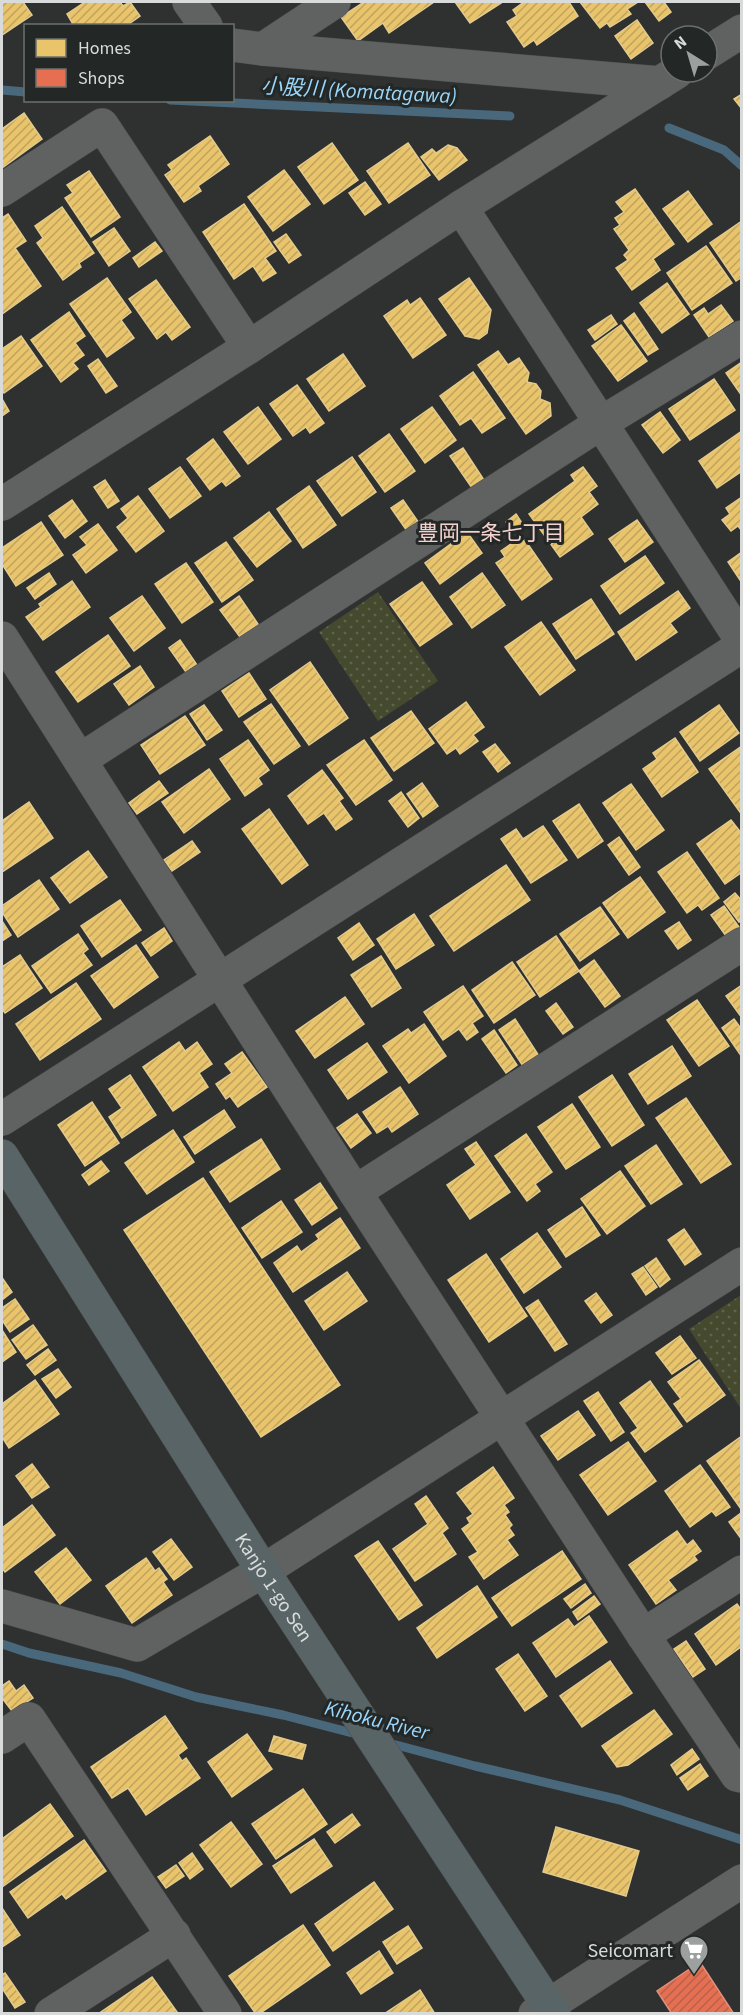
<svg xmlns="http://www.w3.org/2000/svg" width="743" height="2015" viewBox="0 0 743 2015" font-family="'Source Sans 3','Noto Sans JP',sans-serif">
	<defs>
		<pattern id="park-dots" width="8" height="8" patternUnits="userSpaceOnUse" patternTransform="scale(1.5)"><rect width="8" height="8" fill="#454a2f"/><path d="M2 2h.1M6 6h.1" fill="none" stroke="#5f644d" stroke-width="1.8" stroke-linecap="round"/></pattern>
		<pattern id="homes-hatch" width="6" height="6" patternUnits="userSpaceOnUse" patternTransform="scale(1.5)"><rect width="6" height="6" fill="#e9c46a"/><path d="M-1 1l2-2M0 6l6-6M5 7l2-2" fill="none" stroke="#bfa460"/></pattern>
		<pattern id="shops-hatch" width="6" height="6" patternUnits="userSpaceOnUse" patternTransform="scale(1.5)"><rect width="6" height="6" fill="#e76f51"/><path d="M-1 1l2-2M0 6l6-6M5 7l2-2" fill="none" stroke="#b5624c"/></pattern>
	</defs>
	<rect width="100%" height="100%" fill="#2e3130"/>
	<g fill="url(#park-dots)">
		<path d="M378,592L438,681L378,721L319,632Z"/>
		<path d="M741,1295V1409L689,1329Z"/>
	</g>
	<g fill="url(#homes-hatch)" stroke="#e4cb8c" stroke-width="1.5">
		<path d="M2,2H23L32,15L2,35Z"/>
		<path d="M85,2H120L123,6L130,2L140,16L126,26H74L67,14Z"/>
		<path d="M364,2H434L389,33L383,23L358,41L341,17Z"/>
		<path d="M455,2H500L501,3L470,23Z"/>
		<path d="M524,2H569L578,16L537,45L534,40L524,47L507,22L517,16L513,10Z"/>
		<path d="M580,2H638L627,9L631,14L610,27L607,23L600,28Z"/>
		<path d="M645,2H664L671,12L659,21Z"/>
		<path d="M637,20L653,43L631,59L615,36Z"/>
		<path d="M742,94V109L734,99Z"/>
		<path d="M24,113L42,139L2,168V129Z"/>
		<path d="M210,136L229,164L198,186L201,191L184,202L165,175L172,170L168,165Z"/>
		<path d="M332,143L358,180L324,204L298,167Z"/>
		<path d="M408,143L430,175L389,203L367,171Z"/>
		<path d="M448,145L457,148L467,160L439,180L421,157L432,149L436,153Z"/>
		<path d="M284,170L310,204L273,231L248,197Z"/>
		<path d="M89,171L120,217L91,237L65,198L73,193L67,185Z"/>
		<path d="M365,182L381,204L365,215L349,193Z"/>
		<path d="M635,189L674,244L653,259L660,270L632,290L616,268L628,260L624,255L629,250L614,229L620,225L615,218L624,212L616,202Z"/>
		<path d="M688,191L712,224L688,242L663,209Z"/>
		<path d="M244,204L276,251L265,258L276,273L263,281L253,266L234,279L203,232Z"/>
		<path d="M62,207L94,253L79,263L81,267L63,280L37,243L43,238L35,226Z"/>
		<path d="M8,214L26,241L15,248L41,286L2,314V218Z"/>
		<path d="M742,221V277L736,281L710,243Z"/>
		<path d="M114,228L130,251L109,266L93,242Z"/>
		<path d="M286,234L301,255L289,263L274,242Z"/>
		<path d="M155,242L162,251L139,267L133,258Z"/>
		<path d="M706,246L732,283L692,310L667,273Z"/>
		<path d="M107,278L131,312L121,320L134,338L107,357L70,304Z"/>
		<path d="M469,278L491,310L487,333L479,339L465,336L439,299Z"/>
		<path d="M156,280L190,327L172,340L166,332L157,339L129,299Z"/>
		<path d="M667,283L689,314L662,333L640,303Z"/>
		<path d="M420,298L446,335L413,358L384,316L407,300L410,305Z"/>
		<path d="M721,305L733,321L709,337L694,315L704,308L708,314Z"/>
		<path d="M69,312L85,336L75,343L84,355L73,363L78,369L61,382L31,340Z"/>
		<path d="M634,313L658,349L648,355L624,321Z"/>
		<path d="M611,315L617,324L595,340L588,330Z"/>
		<path d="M621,325L647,361L618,381L592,346Z"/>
		<path d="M21,336L42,366L4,393L2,390V349Z"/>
		<path d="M498,351L508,365L519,358L529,373L527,382L536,384L541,391L540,399L550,403L551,416L526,434L478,365Z"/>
		<path d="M343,354L365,386L329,411L307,379Z"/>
		<path d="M98,359L117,386L106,393L88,366Z"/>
		<path d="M742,362V396L726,373Z"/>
		<path d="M473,372L505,418L482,433L471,418L460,425L440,396Z"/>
		<path d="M714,379L735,410L690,440L669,409Z"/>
		<path d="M297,385L324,423L310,433L306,427L293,436L270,404Z"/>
		<path d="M2,399L9,411L2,416Z"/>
		<path d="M258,407L281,439L248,464L224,432Z"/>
		<path d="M432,407L456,440L425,463L401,429Z"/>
		<path d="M660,412L680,440L663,453L642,425Z"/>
		<path d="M742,431V471L717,488L699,461Z"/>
		<path d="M389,434L415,471L385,492L359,456Z"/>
		<path d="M213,439L240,476L226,486L222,481L210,490L187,459Z"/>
		<path d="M463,448L484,480L472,488L450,456Z"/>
		<path d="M352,457L376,492L342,516L317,481Z"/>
		<path d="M180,467L201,496L170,518L149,489Z"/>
		<path d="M583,467L597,486L589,492L598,504L581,517L593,534L560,557L529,514L575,481L571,475Z"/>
		<path d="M105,480L119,501L108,508L94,487Z"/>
		<path d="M309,486L336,525L303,548L277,509Z"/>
		<path d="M138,496L164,531L136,552L117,527L128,518L121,509Z"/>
		<path d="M742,497V531L738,526L731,531L722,520L730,514L726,508Z"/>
		<path d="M72,500L87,521L65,538L49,516Z"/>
		<path d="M403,500L419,523L407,531L391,508Z"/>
		<path d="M269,512L291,541L257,567L234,538Z"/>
		<path d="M516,514L522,523L513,531L506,522Z"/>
		<path d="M637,520L653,542L625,562L609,539Z"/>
		<path d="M41,522L63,555L16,586L2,564V548Z"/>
		<path d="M98,524L117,550L86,573L73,555L87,545L80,537Z"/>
		<path d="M467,532L482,553L440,584L425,563Z"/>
		<path d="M525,540L552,579L522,600L496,563L505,557L501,551L515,541L517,545Z"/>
		<path d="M226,542L253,580L222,602L195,563Z"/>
		<path d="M742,552V583L728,562Z"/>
		<path d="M645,556L664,583L620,614L601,586Z"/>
		<path d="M186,563L213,602L182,623L155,584Z"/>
		<path d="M49,573L56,584L35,599L27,588Z"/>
		<path d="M482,573L505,605L472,628L450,597Z"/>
		<path d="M72,581L90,607L43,640L26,617L41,607L39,604Z"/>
		<path d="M422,582L452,624L420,646L390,604Z"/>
		<path d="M678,591L690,608L670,623L677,632L636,660L618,632Z"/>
		<path d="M142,596L165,628L134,651L110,618Z"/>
		<path d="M239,596L258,624L240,637L220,610Z"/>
		<path d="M591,599L614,634L576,659L553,624Z"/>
		<path d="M541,622L575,670L540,695L505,647Z"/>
		<path d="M108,635L130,666L78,702L56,672Z"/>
		<path d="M180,640L197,665L186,672L169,648Z"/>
		<path d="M310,662L348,718L309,745L270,690Z"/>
		<path d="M140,666L154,687L129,705L114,684Z"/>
		<path d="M249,673L266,699L239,717L222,691Z"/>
		<path d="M466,702L484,727L473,735L478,741L460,754L456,748L447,754L429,729Z"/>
		<path d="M271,704L300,746L274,764L244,722Z"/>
		<path d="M204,705L222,730L207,740L190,714Z"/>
		<path d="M719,705L739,733L700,761L680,732Z"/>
		<path d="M411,711L434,743L394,771L371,738Z"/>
		<path d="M185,716L205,745L160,774L141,745Z"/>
		<path d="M675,738L698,772L662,797L643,769L657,759L653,753Z"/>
		<path d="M248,740L269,770L258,778L262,784L245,796L220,759Z"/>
		<path d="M364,740L392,780L356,805L327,765Z"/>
		<path d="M495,744L510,763L498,772L483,752Z"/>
		<path d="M742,746V815L709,769Z"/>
		<path d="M209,769L230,799L184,833L162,802Z"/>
		<path d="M322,770L343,798L339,801L352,819L336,830L324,813L308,824L288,796Z"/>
		<path d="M159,781L168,793L137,814L129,803Z"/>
		<path d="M422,783L438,806L423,817L407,794Z"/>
		<path d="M631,784L664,830L636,850L603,803Z"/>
		<path d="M401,792L419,818L408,827L389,801Z"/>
		<path d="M29,802L53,838L2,872V821Z"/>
		<path d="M579,804L603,841L578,858L553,821Z"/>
		<path d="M269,809L308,865L282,884L242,829Z"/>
		<path d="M731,820L742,834V872L725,884L697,844Z"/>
		<path d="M543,826L567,860L531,883L501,839L516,829L523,839Z"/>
		<path d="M619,837L640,867L629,875L608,845Z"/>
		<path d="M192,841L200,852L172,871L164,860Z"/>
		<path d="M88,851L107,877L70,903L51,878Z"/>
		<path d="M687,852L719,898L702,910L698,905L687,913L658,872Z"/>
		<path d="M506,865L530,900L454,951L430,916Z"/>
		<path d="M640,877L665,912L628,938L603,903Z"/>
		<path d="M39,880L59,909L18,937L2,912V906Z"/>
		<path d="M735,893L742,901V921L739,922L724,902Z"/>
		<path d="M120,900L141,930L102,957L81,926Z"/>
		<path d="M724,906L739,927L726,936L711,915Z"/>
		<path d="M600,907L619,934L580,961L560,934Z"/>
		<path d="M414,914L434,945L396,969L377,939Z"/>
		<path d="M2,921L11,935L2,941Z"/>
		<path d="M679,922L691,940L678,949L665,931Z"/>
		<path d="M359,923L374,945L353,960L338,938Z"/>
		<path d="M164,928L172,941L151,956L142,943Z"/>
		<path d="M78,934L88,949L83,953L92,965L51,993L32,966Z"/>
		<path d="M556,936L579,971L540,997L517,962Z"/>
		<path d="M136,945L158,977L114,1008L91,976Z"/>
		<path d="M20,955L42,988L5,1013L2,1009V967Z"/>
		<path d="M381,956L401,988L372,1007L351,975Z"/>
		<path d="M594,960L620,996L605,1007L579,971Z"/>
		<path d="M512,962L535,995L494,1023L472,990Z"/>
		<path d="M76,983L101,1019L40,1060L16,1024Z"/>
		<path d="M742,985V1018L726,996Z"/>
		<path d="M463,986L483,1016L472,1023L478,1032L467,1040L459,1029L443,1040L424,1012Z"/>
		<path d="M345,997L364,1024L315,1058L296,1031Z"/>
		<path d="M697,1000L729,1046L699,1066L667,1020Z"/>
		<path d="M556,1003L573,1027L563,1034L546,1011Z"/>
		<path d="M515,1019L539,1056L523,1066L499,1030Z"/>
		<path d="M734,1019L742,1030V1057L722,1028Z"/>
		<path d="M424,1024L446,1056L409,1083L383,1046L408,1029L411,1033Z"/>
		<path d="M494,1030L517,1065L506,1073L482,1039Z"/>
		<path d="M179,1042L185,1051L197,1042L212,1064L199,1073L208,1087L173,1111L143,1067Z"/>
		<path d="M367,1043L387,1072L348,1099L328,1070Z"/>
		<path d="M672,1046L691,1076L648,1104L629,1074Z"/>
		<path d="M242,1052L267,1087L238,1107L230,1096L226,1099L216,1084L232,1073L225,1064Z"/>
		<path d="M130,1075L156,1115L122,1138L109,1117L122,1108L109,1089Z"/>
		<path d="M612,1075L644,1125L612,1146L579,1097Z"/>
		<path d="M400,1087L418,1114L392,1132L388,1126L377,1133L363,1112Z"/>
		<path d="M686,1098L731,1164L701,1183L656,1118Z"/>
		<path d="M92,1102L119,1143L85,1166L58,1125Z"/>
		<path d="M572,1104L600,1147L566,1169L538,1127Z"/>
		<path d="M224,1110L235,1127L195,1154L184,1137Z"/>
		<path d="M357,1114L371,1133L351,1148L337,1128Z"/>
		<path d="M173,1130L194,1162L147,1194L125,1163Z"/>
		<path d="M526,1134L552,1172L535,1184L540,1191L527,1201L495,1156Z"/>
		<path d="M261,1139L280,1169L230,1202L210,1172Z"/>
		<path d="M476,1142L510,1192L470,1219L447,1185L476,1165L465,1149Z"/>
		<path d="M656,1145L682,1184L651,1204L625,1166Z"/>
		<path d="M101,1161L109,1171L89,1185L82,1175Z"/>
		<path d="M620,1171L645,1206L607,1234L581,1199Z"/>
		<path d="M203,1178L340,1385L261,1437L124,1230Z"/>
		<path d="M320,1183L337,1208L312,1225L295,1200Z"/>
		<path d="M281,1201L302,1232L262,1258L242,1228Z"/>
		<path d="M582,1207L600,1235L566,1257L548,1230Z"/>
		<path d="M340,1218L360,1248L293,1292L274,1263L297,1246L301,1252L319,1239L316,1235Z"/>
		<path d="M684,1229L701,1254L685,1265L668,1240Z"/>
		<path d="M537,1233L561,1267L524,1293L501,1259Z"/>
		<path d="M486,1254L527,1316L489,1342L448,1280Z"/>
		<path d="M656,1258L670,1279L660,1287L645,1266Z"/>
		<path d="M643,1267L657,1287L646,1295L632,1274Z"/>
		<path d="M347,1272L367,1301L324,1330L305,1301Z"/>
		<path d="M3,1279L12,1292L2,1300V1280Z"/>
		<path d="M596,1293L612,1315L601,1323L585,1301Z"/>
		<path d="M15,1299L29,1319L10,1332L2,1320V1308Z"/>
		<path d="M538,1300L567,1344L555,1351L526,1308Z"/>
		<path d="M33,1325L47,1345L26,1359L12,1340Z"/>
		<path d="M2,1330L16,1352L2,1362Z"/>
		<path d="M680,1336L696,1358L672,1374L656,1353Z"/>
		<path d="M48,1349L56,1360L35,1375L27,1365Z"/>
		<path d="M699,1360L725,1395L687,1422L674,1404L681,1399L668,1382Z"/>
		<path d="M58,1369L71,1387L56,1398L42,1379Z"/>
		<path d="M35,1380L59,1414L9,1448L2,1437V1404Z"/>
		<path d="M650,1381L682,1426L645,1452L631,1433L638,1428L620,1403Z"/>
		<path d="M598,1392L624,1432L611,1441L584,1401Z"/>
		<path d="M578,1411L595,1435L558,1460L541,1436Z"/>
		<path d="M742,1436V1509H741L707,1461Z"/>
		<path d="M628,1442L656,1481L608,1515L580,1475Z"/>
		<path d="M32,1464L49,1487L32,1498L16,1476Z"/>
		<path d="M700,1465L730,1507L716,1516L712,1511L690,1527L665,1491Z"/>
		<path d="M493,1467L514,1498L504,1505L509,1512L505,1515L512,1525L509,1528L514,1535L507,1540L518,1555L484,1579L469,1557L478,1552L462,1529L470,1523L467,1518L473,1514L457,1493Z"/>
		<path d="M426,1496L448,1528L442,1533L456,1554L415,1581L393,1549L428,1524L415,1504Z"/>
		<path d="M32,1505L55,1535L5,1572L2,1568V1528Z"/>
		<path d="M741,1513H742V1540L729,1522Z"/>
		<path d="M677,1531L687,1545L693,1540L701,1551L694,1556L697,1560L668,1580L676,1590L656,1604L629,1565Z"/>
		<path d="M171,1539L192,1567L174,1580L153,1552Z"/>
		<path d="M378,1541L422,1605L399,1620L355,1556Z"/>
		<path d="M66,1548L91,1580L60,1604L35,1572Z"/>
		<path d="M562,1551L581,1579L512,1626L492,1598Z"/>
		<path d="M146,1558L155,1571L159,1568L167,1579L163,1582L172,1595L132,1623L106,1586Z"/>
		<path d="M585,1584L591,1593L571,1608L564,1599Z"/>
		<path d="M477,1586L497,1617L437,1658L417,1628Z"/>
		<path d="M594,1596L600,1604L578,1620L573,1612Z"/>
		<path d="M737,1604L742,1611V1646L716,1665L695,1634Z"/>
		<path d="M589,1616L607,1642L556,1677L533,1643L568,1619L574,1627Z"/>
		<path d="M686,1641L705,1669L693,1677L674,1649Z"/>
		<path d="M518,1654L547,1696L525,1711L496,1669Z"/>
		<path d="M610,1661L632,1693L582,1727L560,1696Z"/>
		<path d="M9,1681L16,1691L24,1685L33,1698L12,1711L2,1698V1686Z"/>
		<path d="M654,1710L672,1734L628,1765L617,1767L602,1746Z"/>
		<path d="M165,1716L187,1748L178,1755L182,1761L186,1758L200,1778L146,1815L128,1788L112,1798L91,1767Z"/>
		<path d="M247,1734L272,1769L232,1797L208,1762Z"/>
		<path d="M274,1736L306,1745L302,1759L269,1751Z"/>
		<path d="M692,1749L699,1759L677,1775L671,1765Z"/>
		<path d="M700,1764L708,1776L688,1790L680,1778Z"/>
		<path d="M303,1789L327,1824L276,1859L252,1824Z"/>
		<path d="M50,1804L73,1836L2,1887V1839Z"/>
		<path d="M352,1814L360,1825L335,1843L327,1832Z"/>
		<path d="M231,1822L262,1864L231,1887L200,1845Z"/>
		<path d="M556,1827L639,1851L626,1896L543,1872Z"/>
		<path d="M314,1839L332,1866L291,1893L273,1866Z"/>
		<path d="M84,1840L106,1871L66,1899L62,1894L28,1918L10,1892Z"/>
		<path d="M192,1853L203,1869L190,1879L179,1863Z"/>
		<path d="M176,1865L184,1876L166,1888L158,1877Z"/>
		<path d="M374,1882L393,1909L333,1951L315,1924Z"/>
		<path d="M2,1908L20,1935L2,1947Z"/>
		<path d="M303,1925L330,1965L259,2014H256L229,1976Z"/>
		<path d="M408,1926L422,1948L397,1964L383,1942Z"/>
		<path d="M379,1951L393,1973L361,1994L347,1973Z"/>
		<path d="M5,1973L25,2002L15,2008L2,1988V1975Z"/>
		<path d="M152,1977L177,2012L175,2014H98Z"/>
		<path d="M420,1990L435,2014H384Z"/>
	</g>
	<path fill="url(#shops-hatch)" stroke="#e28f7a" stroke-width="1.5" d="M700,1962L734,2014H672L657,1991Z"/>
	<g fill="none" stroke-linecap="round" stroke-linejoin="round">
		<g stroke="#49687b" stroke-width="9">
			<path d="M2,90L26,92"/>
			<path d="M170,100L510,116"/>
			<path d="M669,128L724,150L742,166"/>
			<path d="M2,1644L29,1653L121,1673L196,1697L283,1715L360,1735"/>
			<path d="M385,1742L475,1766L620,1800L742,1840"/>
		</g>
		<g stroke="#4d4f4f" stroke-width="34">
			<g id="minor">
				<path d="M189,2L206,26"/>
				<path d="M232,45L263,49L660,83"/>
				<path d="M263,49L334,2"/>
				<path d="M707,53L742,31"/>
				<path d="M2,190L102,125L249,347"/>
				<path d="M461,207L742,641"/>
				<path d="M2,504L249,347L461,207L677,72"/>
				<path d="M2,638L355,1192L643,1635L737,1775L742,1776"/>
				<path d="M80,760L601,423L742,337"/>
				<path d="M2,1119L742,646"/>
				<path d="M355,1192L742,944"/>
				<path d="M2,1606L137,1645L263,1571L742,1264"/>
				<path d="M643,1635L742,1572"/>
				<path d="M2,1737L29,1719L225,2014"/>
				<path d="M51,2014L174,1935"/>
				<path d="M535,2014L742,1881"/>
			</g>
		</g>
		<g stroke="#4d4f4f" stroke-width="34">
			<g id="major">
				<path id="s1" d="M2,1156L263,1571L554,2014"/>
			</g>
		</g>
		<use href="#minor" stroke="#606261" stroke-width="33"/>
		<use href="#major" stroke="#586465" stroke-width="33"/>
	</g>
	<defs>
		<g id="supermarket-pin" transform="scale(1.5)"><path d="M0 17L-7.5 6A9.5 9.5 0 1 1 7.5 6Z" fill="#9ca09e" stroke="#232826"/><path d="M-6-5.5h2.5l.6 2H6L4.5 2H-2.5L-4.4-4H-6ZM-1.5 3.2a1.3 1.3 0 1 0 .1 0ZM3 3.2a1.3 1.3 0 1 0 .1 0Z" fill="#fff"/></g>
	</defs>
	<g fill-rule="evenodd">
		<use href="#supermarket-pin" x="694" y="1950"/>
	</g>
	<g text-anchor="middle" stroke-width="6" stroke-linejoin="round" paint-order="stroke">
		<g font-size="20" fill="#d8dbda" stroke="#232826">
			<text dy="7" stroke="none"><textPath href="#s1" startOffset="510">Kanjo 1-go Sen</textPath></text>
		</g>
		<g font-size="20" fill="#d8dbda" stroke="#232826" text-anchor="end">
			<text x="673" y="1957">Seicomart</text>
		</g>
		<g font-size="21" font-style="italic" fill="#9bd6fb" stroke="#232826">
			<text transform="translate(359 91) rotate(3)" y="7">小股川 (Komatagawa)</text>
			<text transform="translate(377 1720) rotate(14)" y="7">Kihoku River</text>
		</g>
		<g font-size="21" fill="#f5d2ce" stroke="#232826">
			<text x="491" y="540">豊岡一条七丁目</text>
		</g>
	</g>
	<rect width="743" height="2015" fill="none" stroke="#d8dbda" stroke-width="6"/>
	<rect x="24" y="24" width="210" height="78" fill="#232826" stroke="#6b706e" stroke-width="1.5"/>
	<rect x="36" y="39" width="30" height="18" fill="#e9c46a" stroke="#6b706e" stroke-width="1.5"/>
	<text x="78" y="54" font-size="18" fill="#d8dbda">Homes</text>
	<rect x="36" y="69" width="30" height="18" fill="#e76f51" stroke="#6b706e" stroke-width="1.5"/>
	<text x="78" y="84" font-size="18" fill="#d8dbda">Shops</text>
	<g transform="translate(689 54) rotate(323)"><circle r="28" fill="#232826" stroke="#6b706e" stroke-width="1.5"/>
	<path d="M0-4.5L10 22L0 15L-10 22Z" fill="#9ca09e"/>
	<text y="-9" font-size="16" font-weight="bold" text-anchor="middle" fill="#d8dbda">N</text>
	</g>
</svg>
